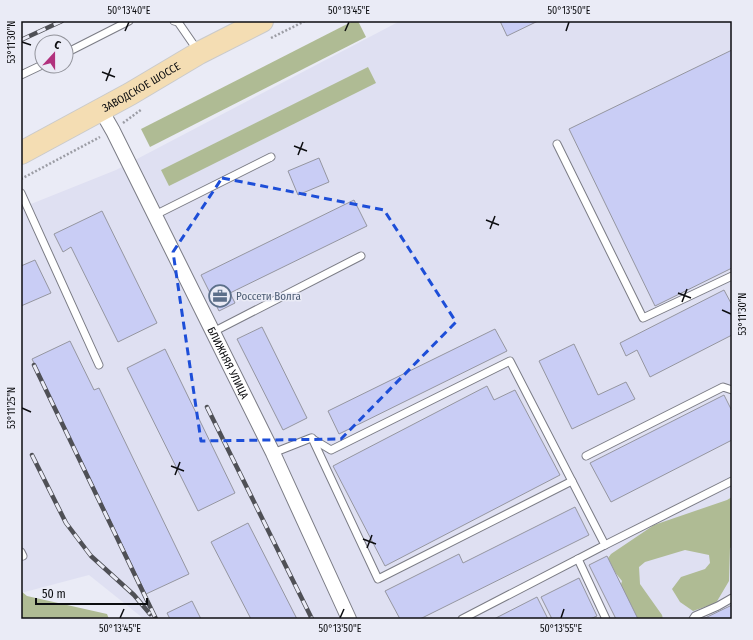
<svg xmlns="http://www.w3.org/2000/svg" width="753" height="640" viewBox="0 0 753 640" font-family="'Fira Sans Condensed',sans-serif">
	<rect width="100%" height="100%" fill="#eaebf6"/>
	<path fill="#dfe0f2" d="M400,21H732V619H144L89,575L21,593V208L116,170Z"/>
	<g fill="#afbb94">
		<path d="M353,21H358L366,37L150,147L141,129Z"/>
		<path d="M368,67L376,83L169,186L161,170Z"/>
		<path d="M732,497V547L730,548L729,581L716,603L693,611L680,602L672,589L681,577L705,569L710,563L709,555L685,550L645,562L639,567L640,584L662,615L663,619H620L614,609L622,581L606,561L611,554L654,525L727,500Z"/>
		<path d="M21,591L27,596L107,614L109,619H21Z"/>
	</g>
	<g fill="#c9cdf5" stroke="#9596a0">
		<path d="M500,21H538L507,36Z"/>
		<path d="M732,50V268L655,306L569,129Z"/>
		<path d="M319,158L329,182L298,195L288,171Z"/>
		<path d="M354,200L367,226L230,293L235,303L219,311L201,275Z"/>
		<path d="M102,211L157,323L118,342L71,247L63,252L54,234Z"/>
		<path d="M35,260L51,293L21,306V266Z"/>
		<path d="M724,290L732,305V335L650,377L637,350L626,356L620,343Z"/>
		<path d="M262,327L307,418L283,430L237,339Z"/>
		<path d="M495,329L507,351L339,434L328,411Z"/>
		<path d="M70,341L94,390L99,388L189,574L146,594L32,359Z"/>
		<path d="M574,344L598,395L626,382L635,399L572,429L539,361Z"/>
		<path d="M165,349L235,493L198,511L127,368Z"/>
		<path d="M487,386L494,400L515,390L560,475L385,566L333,466Z"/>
		<path d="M724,395L732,411V440L611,502L590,463Z"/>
		<path d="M575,507L589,535L420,619H400L385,591L459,554L463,563Z"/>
		<path d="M248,523L297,619H251L211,542Z"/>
		<path d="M607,556L638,619H616L589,565Z"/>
		<path d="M579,578L597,616L590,619H552L541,597Z"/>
		<path d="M537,597L548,619H494Z"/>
		<path d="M192,601L201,619H170L167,613Z"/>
		<path d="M732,605V619H703Z"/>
	</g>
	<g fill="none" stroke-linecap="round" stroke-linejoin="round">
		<g stroke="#7b7c85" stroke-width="9">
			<g id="lane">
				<path d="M174,21L178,22L198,51"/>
				<path d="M66,53L129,21"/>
				<path d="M21,75L42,65"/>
				<path d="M557,144L643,318L732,276"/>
				<path d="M21,193L99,365"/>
				<path d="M155,215L271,157"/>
				<path d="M213,332L361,256"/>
				<path d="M312,438L378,579L572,481"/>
				<path d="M273,453L311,438L331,450L510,361L605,545L462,619"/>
				<path d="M586,456L723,387L732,390"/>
				<path d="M605,545L732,481"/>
				<path d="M21,552L23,556"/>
				<path d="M578,559L606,619"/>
				<path d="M693,619L695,616L718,606L732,598"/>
			</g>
		</g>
		<g stroke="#7b7c85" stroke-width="16">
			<g id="street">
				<path id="s1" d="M101,110L113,131L273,453L349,619"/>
			</g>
		</g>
		<g stroke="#cacaca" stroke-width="24">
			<g id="primary">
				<path id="s2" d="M21,153L130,94L199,53L262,21"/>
			</g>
		</g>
		<g stroke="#9c9da5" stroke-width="2.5" stroke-dasharray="2 2" stroke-linecap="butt">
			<path d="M271,38L305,21"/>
			<path d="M123,123L142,109"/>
			<path d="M21,179L100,137"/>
		</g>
		<use href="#lane" stroke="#fff" stroke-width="7"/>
		<use href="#street" stroke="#fff" stroke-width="14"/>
		<use href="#primary" stroke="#f4ddb3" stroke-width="22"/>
		<g stroke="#4f5056" stroke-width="4.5">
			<g id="rail">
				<path d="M21,40L62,21"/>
				<path d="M34,365L156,619"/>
				<path d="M207,407L312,619"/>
				<path d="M32,455L66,523L91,556L134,595L150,614"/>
			</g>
		</g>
		<use href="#rail" stroke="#eaebf6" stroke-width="3" stroke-dasharray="9" stroke-linecap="butt"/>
	</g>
	<path fill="none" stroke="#1d4ed8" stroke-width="3" stroke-dasharray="8 5" stroke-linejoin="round" d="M222,178L384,210L456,322L341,439L201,441L173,252Z"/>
	<path fill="none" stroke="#0c0d10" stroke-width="1.5" d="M125,31L129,22M345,31L349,22M566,31L569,22M22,42L31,45M102,72L115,77M106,81L111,68M294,146L307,151M298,155L303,142M486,220L499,225M490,229L495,216M678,293L691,298M682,302L687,289M722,310L731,314M22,408L31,412M171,466L184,471M175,475L180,462M363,539L376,544M367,548L372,535M120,618L124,609M340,618L344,609M561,618L564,609"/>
	<defs>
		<g id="office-ring" transform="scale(1.15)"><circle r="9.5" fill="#eaebf6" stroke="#5c6f8a" stroke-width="1.5"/><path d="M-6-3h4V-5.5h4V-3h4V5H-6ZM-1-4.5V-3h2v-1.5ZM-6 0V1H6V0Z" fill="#5c6f8a"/></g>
	</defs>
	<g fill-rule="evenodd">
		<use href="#office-ring" x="220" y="296"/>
	</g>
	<g text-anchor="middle" stroke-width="3" stroke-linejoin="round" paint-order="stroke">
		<g font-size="11" fill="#0c0d10" stroke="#eaebf6">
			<text dy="4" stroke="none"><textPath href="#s2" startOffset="137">ЗАВОДСКОЕ ШОССЕ</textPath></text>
			<text dy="4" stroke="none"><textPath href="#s1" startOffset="283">БЛИЖНЯЯ УЛИЦА</textPath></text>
		</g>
		<g font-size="11" fill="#4e5e75" stroke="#eaebf6" text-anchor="start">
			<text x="236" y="300">Россети Волга</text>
		</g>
	</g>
	<rect width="753" height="640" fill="none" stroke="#eaebf6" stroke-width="44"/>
	<g transform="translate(54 54) rotate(21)"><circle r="19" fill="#eaebf6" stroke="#91929a"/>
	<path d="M0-3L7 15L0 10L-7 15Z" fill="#b1317d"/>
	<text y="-6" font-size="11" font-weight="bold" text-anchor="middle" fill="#0c0d10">С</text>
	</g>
	<path d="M36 598v6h111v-6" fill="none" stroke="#0c0d10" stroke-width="2"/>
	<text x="42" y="598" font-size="12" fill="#0c0d10" stroke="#eaebf6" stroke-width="3" paint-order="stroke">50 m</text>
	<rect x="22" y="22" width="709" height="596" fill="none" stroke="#0c0d10" stroke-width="1.5"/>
	<g font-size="10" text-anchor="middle" fill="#0c0d10">
		<text x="129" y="14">50°13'40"E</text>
		<text x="349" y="14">50°13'45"E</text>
		<text x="569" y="14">50°13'50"E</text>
		<text transform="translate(11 42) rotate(-90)" y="4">53°11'30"N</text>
		<text transform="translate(742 314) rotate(-90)" y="4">53°11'30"N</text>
		<text transform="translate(11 408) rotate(-90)" y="4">53°11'25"N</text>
		<text x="120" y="632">50°13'45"E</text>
		<text x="340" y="632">50°13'50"E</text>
		<text x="561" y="632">50°13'55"E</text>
	</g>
</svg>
